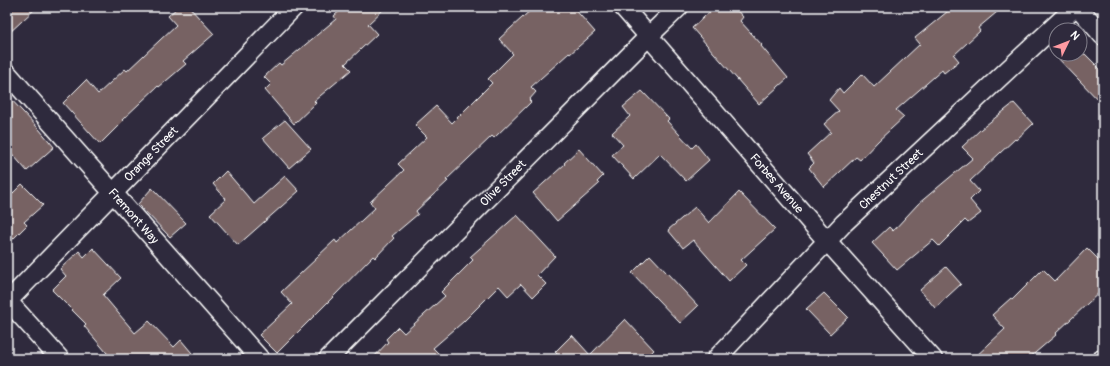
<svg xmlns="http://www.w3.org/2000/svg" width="1110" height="366" viewBox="0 0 1110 366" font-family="Pangolin,sans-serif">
	<rect width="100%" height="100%" fill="#2f2a3d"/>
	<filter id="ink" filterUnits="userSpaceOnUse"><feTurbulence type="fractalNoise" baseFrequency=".025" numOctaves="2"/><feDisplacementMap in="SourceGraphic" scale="8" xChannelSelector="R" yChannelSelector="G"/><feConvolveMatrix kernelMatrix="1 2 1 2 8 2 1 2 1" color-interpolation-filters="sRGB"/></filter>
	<g filter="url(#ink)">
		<g fill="#776264" stroke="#fff">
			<path d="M7,7H37L7,35Z"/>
			<path d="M178,7H189L214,34L183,61L186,64L159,87L158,86L122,120L123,121L100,144L63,103L86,80L98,94L125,69L127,71L176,25L168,16Z"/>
			<path d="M344,7H386L368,24L377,34L345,64L351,70L314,101L316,103L294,124L265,90L271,84L264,77L279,63L281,65L336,19L334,16Z"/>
			<path d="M534,7H573L595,32L570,54L569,53L531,87L536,92L529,100L531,102L494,138L492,136L446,180L448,181L416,211L418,214L392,236L394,238L375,258L373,256L334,296L277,353L259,335L292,304L281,292L318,257H317L335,240L337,243L375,208L370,202L404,170L398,164L427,137L415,125L436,106L452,123L492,83L488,79L513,54L499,39Z"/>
			<path d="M715,7H734L743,17L740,21L762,45L761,46L788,78L759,104L692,28Z"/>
			<path d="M953,7H1003L978,28L980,31L954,55L959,61L944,73L942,70L896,110L904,117L878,141L860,160L856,157L824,187L809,168L814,163L807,154L831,132L824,124L839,111L829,100L839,88L843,93L862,74L874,87L920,44L915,38Z"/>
			<path d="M1054,54H1085L1103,72V105Z"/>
			<path d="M642,91L669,119L667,121L692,148L696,144L709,160L686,181L660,154L634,179L612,155L623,145L612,133L630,116L623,107Z"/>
			<path d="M7,95L39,129L54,147L27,171L7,148Z"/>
			<path d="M1014,103L1033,124L1016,140L1015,139L970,181L979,191L970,200L981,213L968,223L965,220L939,246L933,240L897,270L872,243L889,227L893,231L918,204L973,158L962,147L981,129Z"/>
			<path d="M285,120L311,149L289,168L263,138Z"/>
			<path d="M579,149L603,176L597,182L599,184L557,221L533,193L565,164L564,163Z"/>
			<path d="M226,171L254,204L285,176L299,191L238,245L210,214L226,199L213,184Z"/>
			<path d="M22,184L43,205L24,222L27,225L7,245V199Z"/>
			<path d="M152,188L186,223L170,237L138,204Z"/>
			<path d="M739,192L775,229L741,260L746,265L729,281L693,240L683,248L668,230L695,207L709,223Z"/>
			<path d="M517,215L555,256L537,275L546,284L533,297L521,284L508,296L499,286L463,322L433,348L444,359H372L388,342L386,339L398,327L404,333L445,296L441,292L473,260L470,257Z"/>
			<path d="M93,248L121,278L103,295L135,333L149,321L174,347L181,340L197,359H112L84,326L86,324L52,290L66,276L60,269L79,251L84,257Z"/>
			<path d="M1087,248L1103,264V289L1055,334L1056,335L1028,359H973L1005,329L992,315L1011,298L1012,300L1043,269L1055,281Z"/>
			<path d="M650,255L698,306L680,323L632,273Z"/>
			<path d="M946,267L961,284L935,308L920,290Z"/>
			<path d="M824,293L848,317L830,334L806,309Z"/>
			<path d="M625,319L654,350L645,359H562L555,352L572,335L590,355Z"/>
		</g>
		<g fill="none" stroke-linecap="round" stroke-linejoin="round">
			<g stroke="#fff" stroke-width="21">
				<g id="minor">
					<path id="s1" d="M623,7L827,241L933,359"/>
					<path d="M1078,7L1103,36"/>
					<path id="s2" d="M7,73L260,359"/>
					<path d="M7,300L60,359"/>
					<path id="s3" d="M8,301L294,7"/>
					<path id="s4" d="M328,359L649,36L679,7"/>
					<path id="s5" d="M716,359L844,223L1075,7"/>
					<path d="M1102,359L1103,358"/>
				</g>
			</g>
			<use href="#minor" stroke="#2f2a3d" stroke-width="18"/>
		</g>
	</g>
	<g text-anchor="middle" stroke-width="4" stroke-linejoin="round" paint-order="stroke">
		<g font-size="12" fill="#fff" stroke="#2f2a3d">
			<text dy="4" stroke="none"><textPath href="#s3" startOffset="205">Orange Street</textPath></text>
			<text dy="4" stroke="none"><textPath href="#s5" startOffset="251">Chestnut Street</textPath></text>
			<text dy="4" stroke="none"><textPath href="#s4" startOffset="248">Olive Street</textPath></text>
			<text dy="4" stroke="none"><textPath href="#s1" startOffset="234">Forbes Avenue</textPath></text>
			<text dy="4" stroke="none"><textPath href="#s2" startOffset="191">Fremont Way</textPath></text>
		</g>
	</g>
	<rect width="1110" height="366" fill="none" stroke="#2f2a3d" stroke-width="24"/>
	<rect x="12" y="12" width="1086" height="342" fill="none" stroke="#fff" stroke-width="1.5" filter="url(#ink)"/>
	<g transform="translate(1068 42) rotate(47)"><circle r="19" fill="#2f2a3d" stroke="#827f8b"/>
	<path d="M0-3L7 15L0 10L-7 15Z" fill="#ff9aa2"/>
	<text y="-6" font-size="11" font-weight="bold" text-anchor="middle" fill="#ffffff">N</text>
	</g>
</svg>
